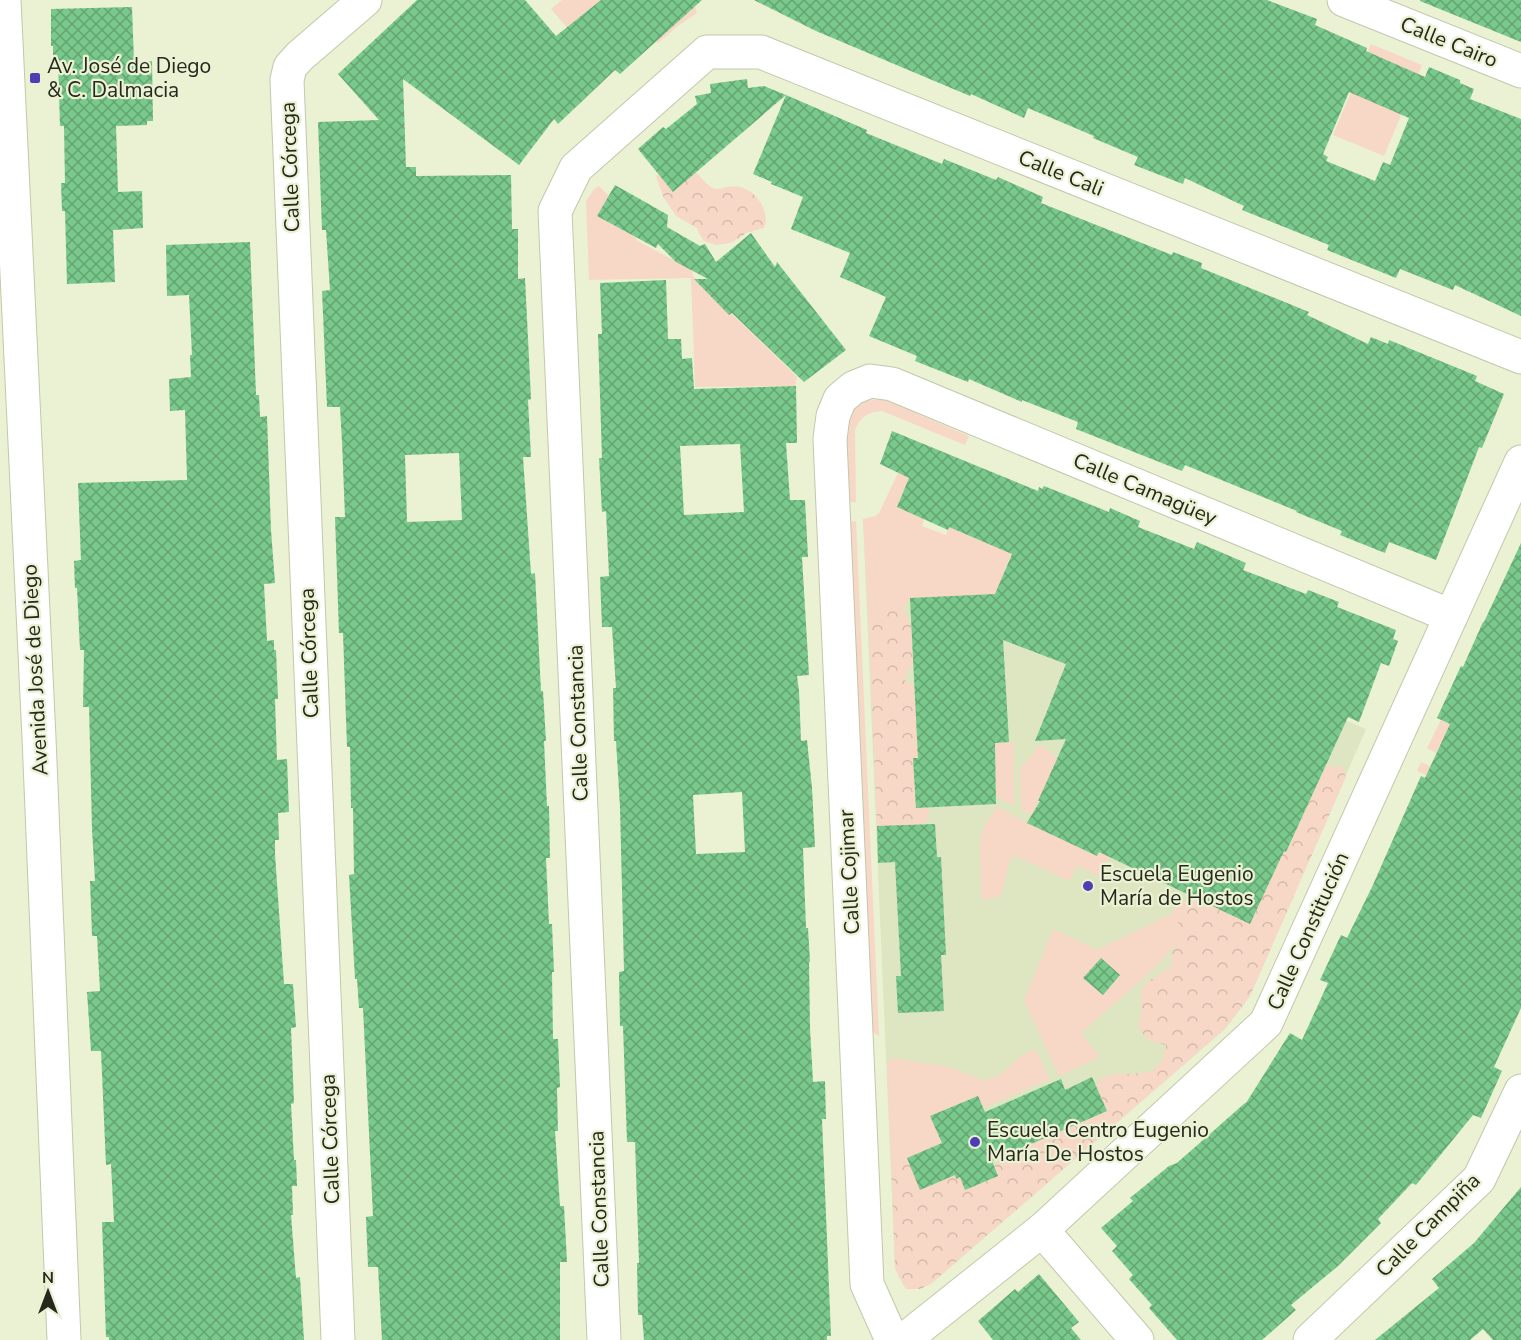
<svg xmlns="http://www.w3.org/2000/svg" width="1521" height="1340" viewBox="0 0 1521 1340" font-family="'Nunito Sans',sans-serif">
	<defs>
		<pattern id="forest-crowns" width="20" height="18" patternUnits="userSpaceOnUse" patternTransform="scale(1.5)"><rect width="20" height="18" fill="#f7d8c7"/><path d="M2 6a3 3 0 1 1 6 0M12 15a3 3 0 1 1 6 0" fill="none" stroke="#d4b9aa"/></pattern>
		<pattern id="building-cross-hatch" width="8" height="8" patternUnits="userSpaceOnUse" patternTransform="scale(1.5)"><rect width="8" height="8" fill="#7ac98c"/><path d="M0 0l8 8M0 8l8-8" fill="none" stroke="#64a372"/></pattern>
	</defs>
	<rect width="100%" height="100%" fill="#ebf1d3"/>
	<path fill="#dee5c1" d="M863,519L1366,729L1250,996L1225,1029L932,1283L920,1289H906L899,1277L895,1268Z"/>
	<g fill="#f7d8c7">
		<path d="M562,0H629L695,6L697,13L679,25L658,43L622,2H598L570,25L596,61L551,9Z"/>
		<path d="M1371,44L1422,65L1384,156L1333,135Z"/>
		<path d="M599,186L609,196L597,216L637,238L636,240L683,265L686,260L693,274L692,275L797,377L795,386L695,387L691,278L589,280L586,201L594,189Z"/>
		<path d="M881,399L895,404L969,436L965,445L882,411C868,412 860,417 855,430L856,502L845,503L847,417C857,402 864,401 881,399Z"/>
		<path d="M898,473L909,478L897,507L924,519L922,526L946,535L966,483L1000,549L1026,486L1037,492L1005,569L1049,588L1000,594L910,598L903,608L892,607L868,614L863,519L875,516L879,513Z"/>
		<path d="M856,521L879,1036L867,1028L847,522Z"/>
		<path d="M1441,720L1521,757L1506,813L1417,771L1421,762L1430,766L1429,771L1446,732L1436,753L1427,748Z"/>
		<path d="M1009,742L1014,743V806L996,797L995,754L928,747Z"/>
		<path d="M1040,744L1083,779L1048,780L1032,815L1021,809L1020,769Z"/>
		<path d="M996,806L1027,823L1097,856L1101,847L1112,852L1099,876L1077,866L1069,881L1014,855L1008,866L1002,892L998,897L991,899L984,900L981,895L980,838L986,823L994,812Z"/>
		<path d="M1171,914L1186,932L1154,969L1081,1033L1100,1057L1059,1076L1024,1000L1053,929L1097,950Z"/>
		<path d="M1035,1049L1050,1079L983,1108L977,1096L931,1116L942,1143L907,1158L891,1159L887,1065L890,1058L946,1066L985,1081L1000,1075L1022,1055Z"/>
	</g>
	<g fill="url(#forest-crowns)">
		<path d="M695,172C702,177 706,185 713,188C719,190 721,188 727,187C742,184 755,192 762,205C766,213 767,221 764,228L746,233L741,237L731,243L716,245L704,241L700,235L697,228L676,216L663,196L656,176L659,174L675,191Z"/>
		<path d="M892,607L903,608L911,625L913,662L904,680L909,682L915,687L924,757L913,758L916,807H928C929,813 929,820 922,824C915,827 886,826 877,826L868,614Z"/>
		<path d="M1326,766L1342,767L1346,777L1250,996L1225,1029L932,1283L920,1289H906L899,1277L895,1268L891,1159L907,1158L920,1189L955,1175L956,1179L960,1177L966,1190L998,1176L994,1167L1002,1157L1107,1111L1096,1085C1108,1071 1116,1074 1133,1074C1139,1073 1146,1072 1153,1071L1163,1059L1166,1045L1148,1040L1139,1028L1141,1012V990L1147,982L1172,966C1170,950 1176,944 1186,932L1171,914L1176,907L1181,902L1198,899L1250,923L1272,877L1242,861L1256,838L1286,852Z"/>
	</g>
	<g fill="url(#building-cross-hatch)" fill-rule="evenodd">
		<path d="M417,0H525L556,36L601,0H702L620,74L615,70L558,124L554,119L519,165L403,79L406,167H416V176L511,175L512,229H518V279L525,278L531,399L528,400L531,457H523L531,574L535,573L541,691H543L546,741H544L547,806H549L550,858H546L549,924H552L554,972H552L553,1039H558L560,1087L557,1088L558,1131H555L560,1206H564L567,1262H560V1340H382L378,1267H368L366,1217L373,1216L363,1008H359L357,979H355L349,875L354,874L353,808H351L350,747H347L343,633H339L335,517H345L342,442L340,407H327L322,291L330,290L326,230H322L318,122L379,120L338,74ZM459,453L462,520L407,522L405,455Z"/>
		<path d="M754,0H1267L1317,19L1315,25L1367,48L1366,51L1425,77L1429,67L1460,80V83L1474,89L1470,99L1521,119V316L1455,285L1453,290L1400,269L1396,278L1327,250L1329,245L1242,210L1244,206L1185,178L1183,184L1134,165L1138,157L1093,138L1094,136L1028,108L1024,118L971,94L970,96L816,31ZM1349,92L1409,118L1390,165L1383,162L1375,181L1326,161L1328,157L1323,154Z"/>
		<path d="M1420,0H1521V42L1420,1Z"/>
		<path d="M132,7L134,62L152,61L153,121H147V125L116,126L118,192L142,191L143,228L113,230L115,282L67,284L65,211H62L61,183H65L64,126H60L58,63L53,66V46H51V9Z"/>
		<path d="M747,79L748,88L764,86L786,95L673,192L638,149L663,127L666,129L697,104L695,96L711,93L710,84Z"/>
		<path d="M786,95L867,130L866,133L942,164L944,159L996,180L998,177L1043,197L1041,203L1172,255L1173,252L1202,263L1201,268L1309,312L1307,315L1368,344L1371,337L1388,344L1389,340L1477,376L1475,381L1504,394L1482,448L1479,447L1436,560L1389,542L1385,553L1340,535L1342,531L1296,512L1297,511L1185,465L1182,471L1076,429L1078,422L1022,400V402L969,379L968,382L915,361L917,356L869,336L886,297L840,277L850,253L791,229L803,197L771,184L772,182L753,174Z"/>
		<path d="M615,185L668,215L667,227L700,246L705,244L716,262L751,233L775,267L777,262L846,350L804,382L732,313L729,315L694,279H708L676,262L658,244L656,248L597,216Z"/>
		<path d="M250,242L256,395H259L260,417L267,416L271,530L275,583L264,584L267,641L274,640V650H276L278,699H275L277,760L287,759L289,812L278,813L279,840H275V854L284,984H293L296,1027L291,1028L294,1103L291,1104L294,1160H296L297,1186H292L293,1215H291L296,1278L300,1277L304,1340H109V1337H106L102,1222H114L111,1164L106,1165L101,1051H91L87,992L100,991L97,936H92L90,881H95L92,829L89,707H83L84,650H80L77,588H75L74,561L81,560L78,483L187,480L185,410L170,411L169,379L191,377L190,355H192L189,295L167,296L166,245Z"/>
		<path d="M666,280L668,339H681L682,359L692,358L694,389L796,386L797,443H786L790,500H805L808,557H802L809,675L797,676L799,691L801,741L807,740L812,788L815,847L803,848L806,928H808L810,962H809L810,1028L813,1082L825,1081L826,1119H822L831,1336H827V1340H644L642,1315H638L637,1263H639L635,1142H627L623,1026H620L619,972L624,971L620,807L616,741H614L613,688H616L612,627H602L600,577L609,576L606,511L602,512L599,458H602L598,334H602L600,283ZM740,444L744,512L684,515L680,446ZM742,792L745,852L696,854L693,795Z"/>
		<path d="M892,431L1038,491L1039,487L1042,489L1044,486L1109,512L1110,508L1140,521L1138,527L1194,549L1197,542L1246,563L1243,570L1306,594L1308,590L1339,602L1337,607L1396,630L1393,639L1398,641L1389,666L1381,663L1359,722L1348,717L1286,852L1284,851L1250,924L1099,852L1097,856L1027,823L1040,801H1038L1066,739L1035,741L1066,664L1003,640L1009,742L995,743L996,804L916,808L913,758H918L910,598L995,594L1012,554L949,527L948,530L897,507L909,478L880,464Z"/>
		<path d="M1521,543V1008L1494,1067L1502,1071L1481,1118L1473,1115L1416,1185L1412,1183L1378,1219L1381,1223L1338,1266L1291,1305L1296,1310L1262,1340H1177L1149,1308L1152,1305L1129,1279L1133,1275L1112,1251L1117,1246L1101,1228L1133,1201L1130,1198L1169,1166L1177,1163L1245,1103H1246L1290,1033L1302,1040L1328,983L1320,980L1341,935L1347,938L1372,887L1421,776L1425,778L1450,724L1437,718L1461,666L1463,667L1483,622H1484Z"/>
		<path d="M935,824L937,857H941L946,955H941L944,1011L898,1013L896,976H901L895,862L878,863L877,826Z"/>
		<path d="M1101,958L1120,975L1103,995L1083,978Z"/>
		<path d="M1092,1077L1107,1111L992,1161L998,1176L965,1190L960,1177L956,1179L955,1175L920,1190L907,1158L942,1143L930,1116L978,1096L985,1112L1061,1079L1065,1090Z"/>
		<path d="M1521,1187V1340H1493L1483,1329L1470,1340H1375L1439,1288L1432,1279L1474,1243Z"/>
		<path d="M1039,1274L1079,1322L1071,1328L1081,1340H993L978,1321L1015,1289L1018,1292Z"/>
	</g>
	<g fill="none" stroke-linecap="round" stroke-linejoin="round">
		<g stroke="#c2c8ab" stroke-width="35">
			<g id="minor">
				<path d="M1344,0L1521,71"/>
				<path d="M1042,1230L1137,1340"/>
				<path d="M338,1340L287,80L290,67L300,56L365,0"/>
				<path d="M604,1340L555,211L576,168L707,52H761L1521,357"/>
				<path d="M892,1340L867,1284L830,439L833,416L840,399L853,388L870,381L892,384L1451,616"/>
				<path d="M904,1340L1042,1230L1266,1023L1521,462"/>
				<path d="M1310,1340L1479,1179L1521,1091"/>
			</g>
		</g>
		<g stroke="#c2c8ab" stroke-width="35">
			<path id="major" d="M4,0L39,738L64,1340"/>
		</g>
		<use href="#minor" stroke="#fff" stroke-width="33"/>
		<use href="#major" stroke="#fff" stroke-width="33"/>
	</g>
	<g fill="#4f3db4" stroke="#ebf1d3" stroke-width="2">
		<rect x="29" y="72" width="12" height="12" rx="3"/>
		<circle cx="1088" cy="886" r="6"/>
		<circle cx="975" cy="1142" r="6"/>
	</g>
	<g text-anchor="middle" stroke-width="4.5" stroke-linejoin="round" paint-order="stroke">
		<g font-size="21" fill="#25281c" stroke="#ebf1d3">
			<text transform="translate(1449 42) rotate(22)" y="7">Calle Cairo</text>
			<text transform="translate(290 167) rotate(-92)" y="7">Calle Córcega</text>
			<text transform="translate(1061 173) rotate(22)" y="7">Calle Cali</text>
			<text transform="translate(1145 489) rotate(23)" y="7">Calle Camagüey</text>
			<text transform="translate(309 653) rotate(-92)" y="7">Calle Córcega</text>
			<text transform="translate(35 670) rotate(-93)" y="7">Avenida José de Diego</text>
			<text transform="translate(578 723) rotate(-92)" y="7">Calle Constancia</text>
			<text transform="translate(849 872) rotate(-93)" y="7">Calle Cojimar</text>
			<text transform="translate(1308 931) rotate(-66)" y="7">Calle Constitución</text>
			<text transform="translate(330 1139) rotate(-92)" y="7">Calle Córcega</text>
			<text transform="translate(599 1209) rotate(-92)" y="7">Calle Constancia</text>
			<text transform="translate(1428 1225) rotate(-45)" y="7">Calle Campiña</text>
		</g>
		<g font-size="21" fill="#25281c" stroke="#ebf1d3" text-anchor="start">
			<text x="47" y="73">Av. José de Diego<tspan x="47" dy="24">&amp; C. Dalmacia</tspan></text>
			<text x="1100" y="881">Escuela Eugenio<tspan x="1100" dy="24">María de Hostos</tspan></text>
			<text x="987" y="1137">Escuela Centro Eugenio<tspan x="987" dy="24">María De Hostos</tspan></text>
		</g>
	</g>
	<g transform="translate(48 1292)" stroke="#ebf1d3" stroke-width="4.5" paint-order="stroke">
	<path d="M0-4.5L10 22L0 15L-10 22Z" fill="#25281c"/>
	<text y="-9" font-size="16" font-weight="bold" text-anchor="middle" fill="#25281c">N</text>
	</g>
</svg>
